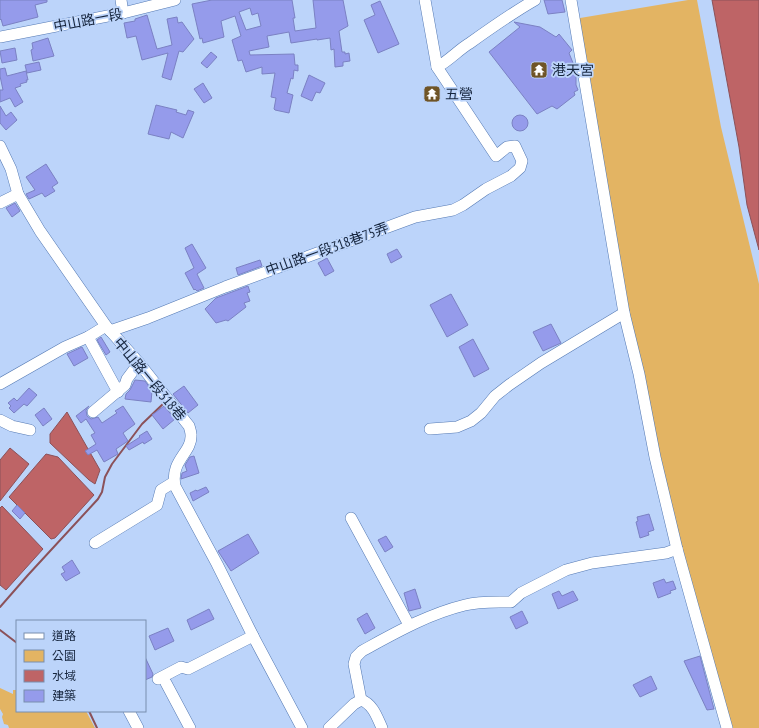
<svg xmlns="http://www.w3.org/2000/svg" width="759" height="728" viewBox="0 0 759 728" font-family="'PT Sans Narrow','Noto Sans TC',sans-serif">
	<rect width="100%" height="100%" fill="#bcd4fa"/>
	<g fill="#e3b463">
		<path d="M688,0H697L721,127L759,284V728H732L655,457L574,19Z"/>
		<path d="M0,688L13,694V690H17V711H86L95,728H9L8,725L4,724L2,717L3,714L0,709Z"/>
	</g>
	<g fill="#be6466" stroke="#8b5159">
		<path d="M712,0H759V250L747,205L739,147Z"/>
		<path d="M67,412L100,470L95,484L89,480L50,443V434Z"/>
		<path d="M10,448L29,464L0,501V460Z"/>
		<path d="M46,454L58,457L94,495L55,538L51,539L9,497Z"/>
		<path d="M2,506L43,549L6,590L0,585V508Z"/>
	</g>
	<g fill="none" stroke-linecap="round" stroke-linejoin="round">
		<g stroke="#8b5159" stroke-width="2">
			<path d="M0,607L28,575L98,499L102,492L105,477L112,464L142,424L164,403"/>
			<path d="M0,630L17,643"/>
			<path d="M89,711L97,728"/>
		</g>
	</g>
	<g fill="#959beb" stroke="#7b81c3" fill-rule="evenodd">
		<path d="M0,0H47V2L35,5L38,17L3,26L1,19L0,20Z"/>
		<path d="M212,0H292L295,18H293L295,31L316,28L313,0H343L348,26L339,31L342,52H345V54L349,53L350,61L343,62V66L335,67L334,49L331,50L330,38L317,40V39L291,43L289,32L267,36L269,47L249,51L250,55L294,54L295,65H298V71L294,70L293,79L291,78L287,93L293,95L289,113L275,110L274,109L276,98L271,97L275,73L262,74V67L246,72L242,60L238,61L232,40L241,36L235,16L221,21L224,37L203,43L202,38L200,39L192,4ZM250,8L252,15L258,13L261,26L246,30L239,12Z"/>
		<path d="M544,0H562L565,12L548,14Z"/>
		<path d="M380,1L399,44L378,53L364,20L375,15L371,5Z"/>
		<path d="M147,15L157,49L172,45L167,19L177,17L178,23L182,22L194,39L183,52L179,51L171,80L162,77L168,53L142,60L136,36L127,38L124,23L135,21V19Z"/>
		<path d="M514,22L540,27L556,37L559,34L572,50L569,53L573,63L576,77V85L578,90L574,92L575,95L557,109L552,106L537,114L489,52L520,27Z"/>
		<path d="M48,38L54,56L33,61L31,50L33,49L32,43Z"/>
		<path d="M15,48L17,60L2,63L0,51Z"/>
		<path d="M211,52L217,57L207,68L201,63Z"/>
		<path d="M39,62L41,70L27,73L25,65Z"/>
		<path d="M5,68L7,76L26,71L28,80H26L27,82L20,84L21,86L15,88L23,102L15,107L10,98L0,102V90H3L0,76V69Z"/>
		<path d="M309,75L325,83L320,93L316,92L312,101L301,96Z"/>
		<path d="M203,83L212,98L204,103L194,89Z"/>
		<path d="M156,105L177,110L176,112L186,115L188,110L194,112L183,138L171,132L169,139L148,134Z"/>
		<path d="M0,106L6,116L11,112L17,120L6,130L0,123Z"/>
		<circle cx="520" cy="123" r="8"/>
		<path d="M46,164L58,183L52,187L55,191L45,197L42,193L29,199L26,194L35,190L26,177Z"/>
		<path d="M15,203L20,211L12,217L6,208Z"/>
		<path d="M192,244L206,268L197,274L204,288L197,291L195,289L194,290L185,273L194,268L185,248Z"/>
		<path d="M397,249L402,257L391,263L387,254Z"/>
		<path d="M327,258L334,271L325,276L318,263Z"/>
		<path d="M260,260L262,266L238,275L236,268Z"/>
		<path d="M248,286L250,292L247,293L250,301L244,303L246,307L228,321L226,320L216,323L205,309L216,298Z"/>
		<path d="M451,294L468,325L447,337L430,305Z"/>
		<path d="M551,324L561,343L543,351L533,332Z"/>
		<path d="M101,337L110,352L106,355L97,340Z"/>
		<path d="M473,339L489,369L474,377L459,347Z"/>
		<path d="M82,347L88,358L74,366L67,354Z"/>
		<path d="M135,380L145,381L152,391L151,402L125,399L126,394L130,390Z"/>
		<path d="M184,386L198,405L188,413L173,394Z"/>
		<path d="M29,388L37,395L27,406L24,404L14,413L9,408L11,406L8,403L14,398L17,401Z"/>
		<path d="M89,406L86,410L87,416L91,419L98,417L102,423L117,413L115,411L123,406L135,424L123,433L128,441L116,449L118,454L104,462L97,450L88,455L85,451L96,444L91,435L95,433L86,419L81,423L76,416Z"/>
		<path d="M164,406L175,419L163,429L152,415Z"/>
		<path d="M44,408L52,419L43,426L35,415Z"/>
		<path d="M147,431L152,439L144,444L143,442L129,450L126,446L140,437L139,436Z"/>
		<path d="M194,456L199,473L181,479L182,473L187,471L185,465L190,457Z"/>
		<path d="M206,487L209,492L193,501L190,493L196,490L197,491Z"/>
		<path d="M17,505L25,513L20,519L12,511Z"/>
		<path d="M649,514L654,530L648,532L649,535L640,538L636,522L638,521L637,517Z"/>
		<path d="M248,534L259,553L231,571L218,551Z"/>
		<path d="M386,536L393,547L385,552L378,540Z"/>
		<path d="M72,560L80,573L66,581L61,574L65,572L62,567Z"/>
		<path d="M664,579L666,583L673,581L676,589L670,591L671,593L658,598L653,583Z"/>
		<path d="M415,589L421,608L409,611L404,593Z"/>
		<path d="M559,591L562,596L573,591L578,600L558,609L552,594Z"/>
		<path d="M209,609L214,619L191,630L187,620Z"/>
		<path d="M522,611L528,623L516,629L510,617Z"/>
		<path d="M367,613L375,628L365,634L357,619Z"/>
		<path d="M168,628L174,641L155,650L149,636Z"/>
		<path d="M700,656L714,709L707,710L684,661Z"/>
		<path d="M145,657L153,674L152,677L145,680Z"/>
		<path d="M651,676L657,689L640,697L633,685Z"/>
	</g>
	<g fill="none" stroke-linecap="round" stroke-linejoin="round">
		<g stroke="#5479b3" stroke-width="12">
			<g id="minor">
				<path d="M121,0L123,13"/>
				<path d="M425,0L437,67"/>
				<path d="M571,0L624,313L639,374L655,457L677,549L727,728"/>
				<path d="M0,37L123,13L175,0"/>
				<path d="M0,146L11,169L18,194L40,231L106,326L139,363L189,426C190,429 191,432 191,435C192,453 170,460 175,486L217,564L253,636L302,728"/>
				<path d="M0,203L18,194"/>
				<path d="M110,331L148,318L225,287L415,217L453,210L463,205L486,189L511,176L520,168L522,161L515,146L507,147L496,156L437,67C449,61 458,50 470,43C491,28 512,13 535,0"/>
				<path d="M88,337L118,392"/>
				<path d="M0,384L65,347L88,337L106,326"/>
				<path d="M93,412L125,385L127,379L139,363"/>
				<path d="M0,420L12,426L30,430"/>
				<path d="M430,429L457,427L471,421L481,413L495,396L509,385L541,363L624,313"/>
				<path d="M351,518L409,625"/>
				<path d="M95,543L157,505L161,490L174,482"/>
				<path d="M158,679L181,667L188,669L253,636"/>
				<path d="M166,683L190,728"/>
				<path d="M361,700L354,664L356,657L362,651C395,633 428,614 465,605C480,601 496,602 511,602L521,593L566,570L592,563L666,553L677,549"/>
				<path d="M129,711L138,728"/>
				<path d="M329,728L354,704L361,700C373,704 377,717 382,728"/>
			</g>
		</g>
		<use href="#minor" stroke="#fff" stroke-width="11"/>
	</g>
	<defs>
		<g id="temple-square" transform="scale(0.9)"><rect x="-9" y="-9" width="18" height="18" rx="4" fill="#6f5426" stroke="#bcd4fa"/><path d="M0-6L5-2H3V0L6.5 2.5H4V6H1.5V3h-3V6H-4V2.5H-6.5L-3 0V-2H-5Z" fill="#fff"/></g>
	</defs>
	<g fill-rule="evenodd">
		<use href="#temple-square" x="539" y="70"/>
		<use href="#temple-square" x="432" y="94"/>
	</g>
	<g text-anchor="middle" stroke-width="3.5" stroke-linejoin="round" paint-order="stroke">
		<g font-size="14" fill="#15243c" stroke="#bcd4fa">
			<text transform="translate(88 20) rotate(-11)" y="5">中山路一段</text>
			<text transform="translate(327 249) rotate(-20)" y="5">中山路一段318巷75弄</text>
			<text transform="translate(150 379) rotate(50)" y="5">中山路一段318巷</text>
		</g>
		<g font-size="14" fill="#15243c" stroke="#bcd4fa" text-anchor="start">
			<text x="552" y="75">港天宮</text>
			<text x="445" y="99">五營</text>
		</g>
	</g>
	<rect x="16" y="620" width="130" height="92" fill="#bcd4fa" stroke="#798eae"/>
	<rect x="24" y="633" width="20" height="6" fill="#ffffff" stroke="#798eae"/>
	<text x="52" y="640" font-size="12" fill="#15243c">道路</text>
	<rect x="24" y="650" width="20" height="12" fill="#e3b463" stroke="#798eae"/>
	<text x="52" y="660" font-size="12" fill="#15243c">公園</text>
	<rect x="24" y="670" width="20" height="12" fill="#be6466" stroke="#798eae"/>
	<text x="52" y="680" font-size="12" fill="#15243c">水域</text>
	<rect x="24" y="690" width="20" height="12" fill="#959beb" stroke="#798eae"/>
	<text x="52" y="700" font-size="12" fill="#15243c">建築</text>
</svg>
